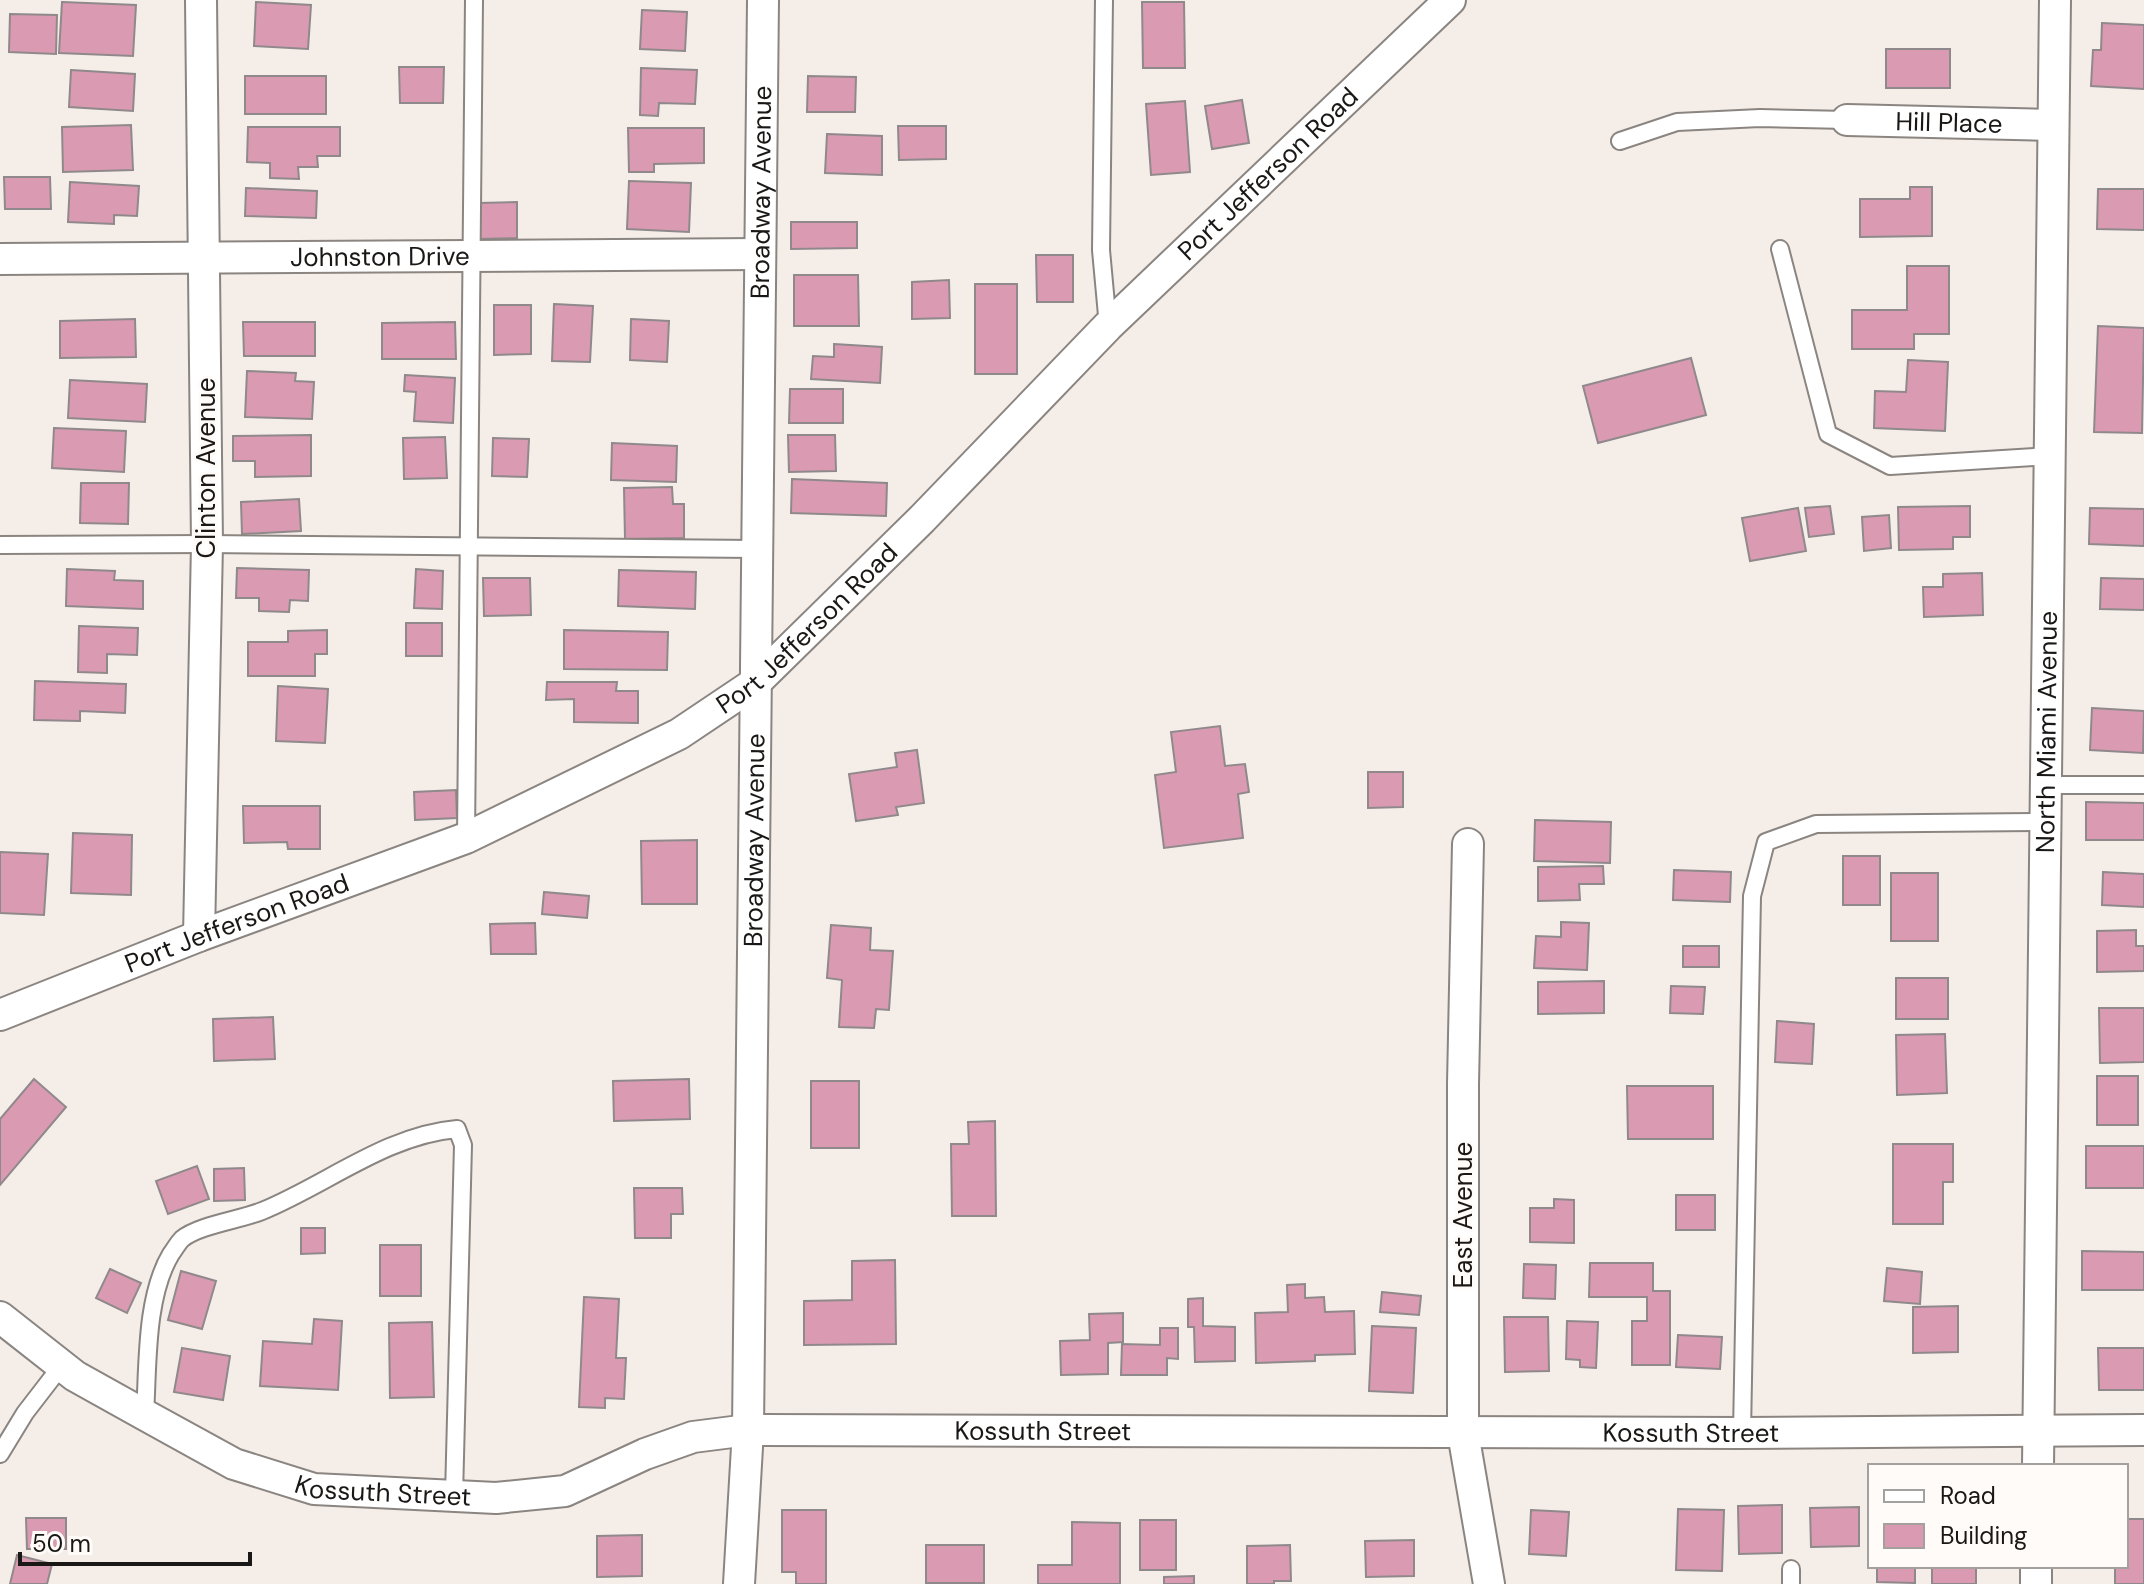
<svg xmlns="http://www.w3.org/2000/svg" width="2144" height="1584" viewBox="0 0 2144 1584" font-family="'DM Sans',sans-serif">
	<rect width="100%" height="100%" fill="#f4ede8"/>
	<g fill="#da9bb2" stroke="#90898b" stroke-width="2">
		<path d="M62,2L136,5L133,56L59,53Z"/>
		<path d="M256,2L311,5L308,49L254,46Z"/>
		<path d="M1142,2H1184L1185,68H1143Z"/>
		<path d="M642,10L687,12L685,51L640,49Z"/>
		<path d="M10,14L57,15L56,54L9,52Z"/>
		<path d="M2102,23L2144,25V89L2091,86L2093,50H2101Z"/>
		<rect x="1886" y="49" width="64" height="39"/>
		<path d="M399,67H444L443,103H400Z"/>
		<path d="M641,68L697,70L695,104L659,103L658,116L640,115Z"/>
		<path d="M71,70L135,74L133,111L69,107Z"/>
		<rect x="245" y="76" width="81" height="38"/>
		<path d="M808,76L856,77L855,112H807Z"/>
		<path d="M1242,100L1249,143L1212,149L1205,106Z"/>
		<path d="M1185,101L1190,172L1151,175L1146,104Z"/>
		<path d="M131,125L133,170L63,172L62,127Z"/>
		<path d="M898,126H946V159L899,160Z"/>
		<path d="M248,127H340V156H317L318,167H298L299,179L270,178V163L247,162Z"/>
		<path d="M628,128H704V163L654,164V172H629Z"/>
		<path d="M827,134L882,136V175L825,173Z"/>
		<path d="M4,177H50L51,209H5Z"/>
		<path d="M629,181L691,183L689,232L627,229Z"/>
		<path d="M70,182L139,186L137,216L114,215V224L68,222Z"/>
		<path d="M1910,187H1932V236L1860,237V199H1910Z"/>
		<path d="M246,188L317,191L316,218L245,216Z"/>
		<path d="M2098,189H2144V230L2097,229Z"/>
		<path d="M517,202V238L479,239V203Z"/>
		<path d="M791,222H857V248L791,249Z"/>
		<path d="M1036,255H1073V302H1037Z"/>
		<path d="M1907,266H1949V334H1914V349H1852V310H1907Z"/>
		<path d="M794,275H858L859,326H794Z"/>
		<path d="M949,280L950,318L912,319V282Z"/>
		<rect x="975" y="284" width="42" height="90"/>
		<path d="M554,304L593,306L590,362L552,361Z"/>
		<path d="M494,305H531V354L494,355Z"/>
		<path d="M135,319L136,357L60,358V321Z"/>
		<path d="M631,319L669,321L667,362L630,360Z"/>
		<path d="M243,322H315V356H244Z"/>
		<path d="M455,322L456,359H382V323Z"/>
		<path d="M2098,326L2144,328L2142,433L2094,432Z"/>
		<path d="M834,344L882,347L880,383L811,379L813,356L834,357Z"/>
		<path d="M1691,358L1706,415L1598,443L1583,386Z"/>
		<path d="M1908,360L1948,362L1945,431L1874,428L1875,391L1906,392Z"/>
		<path d="M247,371L296,373L295,381L314,382L312,419L245,417Z"/>
		<path d="M405,375L455,378L453,423L414,421L416,392L404,391Z"/>
		<path d="M70,380L147,384L145,422L68,418Z"/>
		<path d="M790,389H843V423H789Z"/>
		<path d="M54,428L126,431L124,472L52,468Z"/>
		<path d="M311,435V476L255,477V461H233V436Z"/>
		<path d="M788,435H835L836,471L789,472Z"/>
		<path d="M445,437L447,478L404,479L403,438Z"/>
		<path d="M493,438L529,439L527,477L492,476Z"/>
		<path d="M612,443L677,446L676,482L611,480Z"/>
		<path d="M792,479L887,483L886,516L791,513Z"/>
		<path d="M81,483H129L128,524L80,523Z"/>
		<path d="M672,487L673,504H684V538L625,539L624,488Z"/>
		<path d="M299,499L301,531L242,534L241,502Z"/>
		<path d="M1830,506L1834,534L1809,537L1805,508Z"/>
		<path d="M1970,506V537H1953V549L1899,550L1898,507Z"/>
		<path d="M1798,508L1806,551L1750,561L1742,518Z"/>
		<path d="M2090,508L2144,509V546L2089,544Z"/>
		<path d="M1889,515L1891,548L1864,551L1862,517Z"/>
		<path d="M237,568L309,570L308,601L290,600L289,612L259,611V598H236Z"/>
		<path d="M67,569L115,571L114,580L143,581V609L66,606Z"/>
		<path d="M416,569L443,571L442,609L414,608Z"/>
		<path d="M619,570L696,572L695,609L618,606Z"/>
		<path d="M1982,573L1983,615L1924,617L1923,587H1943V574Z"/>
		<path d="M483,578H530L531,615L484,616Z"/>
		<path d="M2101,578L2144,579V610L2100,609Z"/>
		<rect x="406" y="623" width="36" height="33"/>
		<path d="M79,626L138,628L137,655L107,654V673L78,672Z"/>
		<path d="M327,630V654H315V676H248V642H288V631Z"/>
		<path d="M564,630L668,632L667,670L564,669Z"/>
		<path d="M35,681L126,684L125,713L80,711V721L34,720Z"/>
		<path d="M547,682H617L616,691H638V723L574,722V699L546,700Z"/>
		<path d="M278,686L328,689L325,743L276,741Z"/>
		<path d="M2092,708L2144,711L2143,753L2090,750Z"/>
		<path d="M1220,726L1225,766L1245,764L1249,792L1238,794L1243,838L1164,848L1155,775L1176,772L1171,732Z"/>
		<path d="M917,750L924,803L896,807L898,815L856,821L849,774L897,767L895,753Z"/>
		<path d="M1368,772H1403V807L1368,808Z"/>
		<path d="M456,790L457,818L415,820L414,792Z"/>
		<path d="M2086,802L2144,803V840H2086Z"/>
		<path d="M243,806H320V849H288L287,842L244,843Z"/>
		<path d="M1535,820L1611,822L1610,863L1534,861Z"/>
		<path d="M73,833L132,835L131,895L71,893Z"/>
		<path d="M697,840V904H642L641,841Z"/>
		<path d="M0,852L48,854L44,915L0,913Z"/>
		<rect x="1843" y="856" width="37" height="49"/>
		<path d="M1603,866L1604,884H1579L1580,900L1538,901V867Z"/>
		<path d="M1674,870L1731,872L1730,902L1673,900Z"/>
		<path d="M2103,872L2144,874V907L2102,905Z"/>
		<rect x="1891" y="873" width="47" height="68"/>
		<path d="M544,892L589,896L587,918L542,914Z"/>
		<path d="M1561,922L1589,923L1587,970L1534,968L1536,936L1561,937Z"/>
		<path d="M535,923L536,954H491L490,924Z"/>
		<path d="M831,925L871,928L870,950L893,951L889,1010L876,1009L874,1028L839,1027L842,980L827,978Z"/>
		<path d="M2136,930V946H2144V971L2097,972V931Z"/>
		<rect x="1683" y="946" width="36" height="21"/>
		<rect x="1896" y="978" width="52" height="41"/>
		<path d="M1604,981V1013L1538,1014V982Z"/>
		<path d="M1671,986L1705,987L1703,1014L1670,1013Z"/>
		<path d="M2099,1008H2144V1062L2100,1063Z"/>
		<path d="M273,1017L275,1059L214,1061L213,1019Z"/>
		<path d="M1777,1021L1814,1024L1812,1064L1775,1062Z"/>
		<path d="M1945,1034L1947,1093L1897,1095L1896,1035Z"/>
		<rect x="2097" y="1076" width="41" height="49"/>
		<path d="M34,1079L66,1107L0,1185V1119Z"/>
		<path d="M689,1079L690,1119L614,1121L613,1081Z"/>
		<rect x="811" y="1081" width="48" height="67"/>
		<path d="M1627,1086H1713V1139H1628Z"/>
		<path d="M995,1121L996,1216H952L951,1144H969L968,1122Z"/>
		<path d="M1893,1144H1953V1182H1943V1224H1893Z"/>
		<rect x="2086" y="1146" width="58" height="42"/>
		<path d="M197,1166L209,1199L168,1214L156,1181Z"/>
		<path d="M244,1168L245,1200L214,1201V1169Z"/>
		<path d="M634,1188H682L683,1214H671V1238H635Z"/>
		<rect x="1676" y="1195" width="39" height="35"/>
		<path d="M1554,1199L1574,1200V1243L1530,1242V1208H1554Z"/>
		<path d="M301,1228H325V1253L301,1254Z"/>
		<rect x="380" y="1245" width="41" height="51"/>
		<path d="M2082,1251L2144,1252V1290H2082Z"/>
		<path d="M895,1260L896,1344L804,1345V1301L852,1300V1261Z"/>
		<path d="M1590,1263H1653V1291H1670V1365H1632V1321H1647V1297H1589Z"/>
		<path d="M1524,1264L1556,1265L1555,1299L1523,1298Z"/>
		<path d="M1887,1268L1922,1272L1920,1304L1884,1301Z"/>
		<path d="M110,1269L141,1283L127,1313L96,1298Z"/>
		<path d="M181,1271L216,1281L202,1329L168,1320Z"/>
		<path d="M1305,1284V1298L1324,1297L1325,1312L1354,1311L1355,1354L1315,1355V1361L1256,1363L1255,1313L1288,1312L1287,1285Z"/>
		<path d="M1382,1292L1421,1296L1419,1315L1380,1312Z"/>
		<path d="M584,1297L619,1299L616,1358H626L624,1399L605,1398V1408L579,1407Z"/>
		<path d="M1203,1298V1326L1235,1327V1361L1195,1362L1194,1327H1188V1299Z"/>
		<path d="M1958,1306V1352L1913,1353V1307Z"/>
		<path d="M1123,1313V1342L1108,1343V1374L1061,1375L1060,1341L1090,1340L1089,1314Z"/>
		<path d="M1504,1317H1548L1549,1371L1505,1372Z"/>
		<path d="M314,1319L342,1321L338,1390L260,1386L263,1341L312,1344Z"/>
		<path d="M1567,1321L1598,1322L1596,1368L1580,1367V1360L1566,1359Z"/>
		<path d="M432,1322L434,1397L390,1398L389,1323Z"/>
		<path d="M1372,1326L1416,1328L1413,1393L1369,1391Z"/>
		<path d="M1160,1328H1178V1359L1167,1358V1375H1121L1122,1344L1160,1345Z"/>
		<path d="M1678,1335L1722,1337L1720,1369L1676,1367Z"/>
		<path d="M182,1348L230,1356L223,1400L174,1392Z"/>
		<path d="M2098,1348H2144V1390H2099Z"/>
		<path d="M1782,1505V1553L1739,1554L1738,1506Z"/>
		<path d="M1859,1507V1546L1811,1547L1810,1508Z"/>
		<path d="M1678,1509L1724,1510L1722,1571L1676,1570Z"/>
		<path d="M782,1510H826V1584H796V1572H782Z"/>
		<path d="M1531,1510L1569,1512L1566,1556L1529,1554Z"/>
		<path d="M26,1518H66V1549H27Z"/>
		<path d="M2126,1519H2144V1584H2115V1566H2126Z"/>
		<rect x="1140" y="1520" width="36" height="50"/>
		<path d="M1072,1522L1120,1523V1584H1038V1565H1072Z"/>
		<path d="M642,1535V1576L597,1577V1536Z"/>
		<path d="M1414,1540V1576L1366,1577L1365,1541Z"/>
		<rect x="926" y="1545" width="58" height="38"/>
		<path d="M1290,1545L1291,1581H1274V1584H1247V1546Z"/>
		<path d="M17,1555L52,1564L47,1584H10Z"/>
		<path d="M1877,1566H1915V1583L1877,1582Z"/>
		<rect x="1932" y="1566" width="44" height="18"/>
		<path d="M1194,1576V1584H1164V1577Z"/>
	</g>
	<g fill="none" stroke-linecap="round" stroke-linejoin="round">
		<g stroke="#8b8581" stroke-width="20">
			<g id="service">
				<path d="M1104,0L1101,250L1108,326"/>
				<path d="M1620,141L1677,122L1760,118L1847,120"/>
				<path d="M1780,249L1828,434L1890,466L2050,456"/>
				<path d="M0,545L207,544L756,549"/>
				<path d="M2046,785H2144"/>
				<path d="M466,838L474,0"/>
				<path d="M145,1415C148,1367 145,1297 171,1254C174,1250 178,1243 182,1239C199,1225 240,1220 262,1211C326,1185 386,1135 457,1129L463,1145L454,1496"/>
				<path d="M1742,1433L1752,896L1766,842L1816,824L2046,822"/>
				<path d="M0,1454L25,1413L62,1365"/>
				<path d="M1791,1584V1569"/>
			</g>
		</g>
		<g stroke="#8b8581" stroke-width="34">
			<g id="minor">
				<path id="s1" d="M1847,120L2053,125"/>
				<path id="s2" d="M0,259L759,254"/>
				<path d="M1468,844L1463,1084V1433L1489,1584"/>
				<path d="M199,936L207,544L201,0"/>
				<path id="s3" d="M0,1015L199,936L466,838L679,734L755,683L922,519L1108,326L1450,0"/>
				<path id="s4" d="M0,1317L75,1376L145,1415L234,1464L314,1489L496,1498L565,1491L645,1454L693,1437L748,1430L1742,1433L2144,1430"/>
				<path id="s5" d="M2038,1466L2055,0"/>
				<path id="s6" d="M739,1584L748,1430L763,0"/>
				<path d="M2036,1584V1566"/>
			</g>
		</g>
		<use href="#service" stroke="#fff" stroke-width="16"/>
		<use href="#minor" stroke="#fff" stroke-width="30"/>
	</g>
	<g text-anchor="middle" stroke-width="6" stroke-linejoin="round" paint-order="stroke">
		<g font-size="26" fill="#1a1816" stroke="#fffbf8">
			<text dy="9" stroke="none"><textPath href="#s1" startOffset="102">Hill Place</textPath></text>
			<text dy="9" stroke="none"><textPath href="#s3" startOffset="1550">Port Jefferson Road</textPath></text>
			<text dy="9" stroke="none"><textPath href="#s6" startOffset="1392">Broadway Avenue</textPath></text>
			<text dy="9" stroke="none"><textPath href="#s2" startOffset="380">Johnston Drive</textPath></text>
			<text transform="translate(206 468) rotate(-90)" y="9">Clinton Avenue</text>
			<text dy="9" stroke="none"><textPath href="#s3" startOffset="902">Port Jefferson Road</textPath></text>
			<text dy="9" stroke="none"><textPath href="#s5" startOffset="734">North Miami Avenue</textPath></text>
			<text dy="9" stroke="none"><textPath href="#s6" startOffset="744">Broadway Avenue</textPath></text>
			<text dy="9" stroke="none"><textPath href="#s3" startOffset="254">Port Jefferson Road</textPath></text>
			<text transform="translate(1463 1215) rotate(-90)" y="9">East Avenue</text>
			<text dy="9" stroke="none"><textPath href="#s4" startOffset="1102">Kossuth Street</textPath></text>
			<text dy="9" stroke="none"><textPath href="#s4" startOffset="1750">Kossuth Street</textPath></text>
			<text dy="9" stroke="none"><textPath href="#s4" startOffset="430">Kossuth Street</textPath></text>
		</g>
	</g>
	<rect x="1868" y="1464" width="260" height="104" fill="#fffbf8" stroke="#a3a09e" stroke-width="2"/>
	<rect x="1884" y="1490" width="40" height="12" fill="#ffffff" stroke="#a3a09e" stroke-width="2"/>
	<text x="1940" y="1504" font-size="24" fill="#1a1816">Road</text>
	<rect x="1884" y="1524" width="40" height="24" fill="#da9bb2" stroke="#a3a09e" stroke-width="2"/>
	<text x="1940" y="1544" font-size="24" fill="#1a1816">Building</text>
	<path d="M20 1552v12h230v-12" fill="none" stroke="#1a1816" stroke-width="4"/>
	<text x="32" y="1552" font-size="24" fill="#1a1816" stroke="#fffbf8" stroke-width="6" paint-order="stroke">50 m</text>
</svg>
